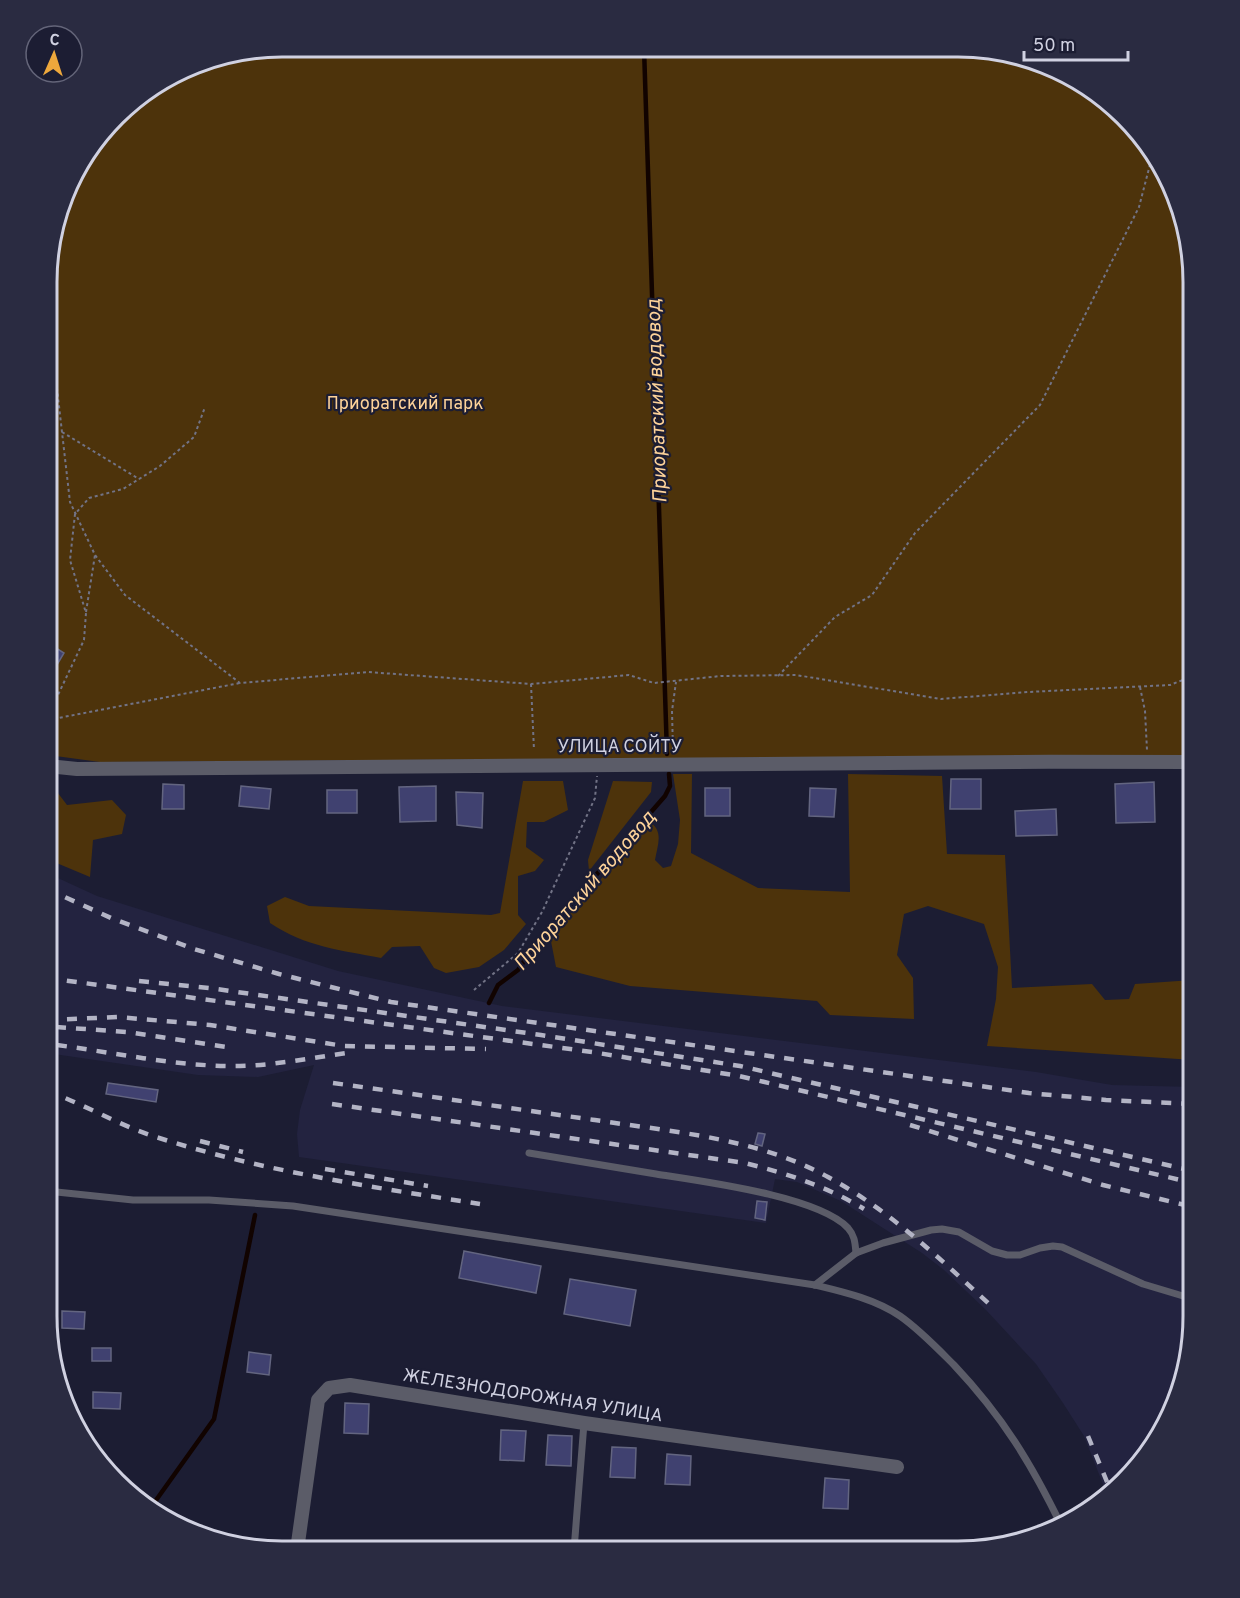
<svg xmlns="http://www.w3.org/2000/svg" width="1240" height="1598" viewBox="0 0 1240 1598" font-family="Overpass,sans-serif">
	<rect width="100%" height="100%" fill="#1c1d33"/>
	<path fill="#232340" d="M47,873L97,896L338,971L502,1006L1036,1072L1112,1085L1193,1087V1332L1181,1392L1154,1447L1108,1497L1084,1436L1063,1403L1036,1364L986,1310L944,1270L922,1253L841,1201L797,1182L775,1179L766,1223L299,1157L297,1134L300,1110L314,1065L258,1077L198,1075L47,1053Z"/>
	<g fill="#4d330b">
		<path d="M282,47L989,49L1089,86L1135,127L1169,178L1193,282V755L100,762L48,755L49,251L78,165L127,105L206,59Z"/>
		<path d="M673,774H692L691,853L758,888L850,892L848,774L942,776L947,854L1005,855L1012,988L1092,984L1105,1000L1129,999L1135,984L1193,980V1060L987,1046L996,999L998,967L984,924L928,906L904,914L897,955L913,978L914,1019L830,1015L817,1001L630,986L556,967L550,936L651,823C664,832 657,847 655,860L663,868L671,866L678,844L680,820Z"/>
		<path d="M48,780L67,805L112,800L126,815L122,834L93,840L90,877L47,859Z"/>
		<path d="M523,781H563L568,810L544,822H527L526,847L544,860L535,871L518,876V915L526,924L504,950L479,967L446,973L434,968L420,946L392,947L381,958C340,950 306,947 270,923L267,906L285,897L309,906L491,915L500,913Z"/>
		<path d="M613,781L652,782L651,792L589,871L588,860Z"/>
	</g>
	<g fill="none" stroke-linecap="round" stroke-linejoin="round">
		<g stroke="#110300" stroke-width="4.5">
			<path d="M644,48L667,754"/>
			<path d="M489,1003L498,985L518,970L535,945L665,796L670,786L669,774"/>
			<path d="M149,1510L214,1419L255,1215"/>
		</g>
	</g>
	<g fill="#404170" stroke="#636580" stroke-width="1.5">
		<path d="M48,643L64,653L48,680Z"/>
		<path d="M951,779H981V809H950Z"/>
		<path d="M1154,782L1155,822L1116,823L1115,784Z"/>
		<path d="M163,784L184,785V809H162Z"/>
		<path d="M241,786L271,789L269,809L239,806Z"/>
		<path d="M436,786V821L400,822L399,787Z"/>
		<rect x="705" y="788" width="25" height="28"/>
		<path d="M810,788L836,789L834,817L809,816Z"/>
		<rect x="327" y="790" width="30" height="23"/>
		<path d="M456,792L483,793L482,828L457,825Z"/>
		<path d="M1056,809L1057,835L1016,836L1015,811Z"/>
		<path d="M108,1083L158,1090L156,1102L106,1094Z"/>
		<path d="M758,1133L765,1134L762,1146L755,1144Z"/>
		<path d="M757,1201L767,1202L765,1220L755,1218Z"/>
		<path d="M464,1251L541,1266L536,1293L459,1278Z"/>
		<path d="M570,1279L636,1290L630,1326L564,1314Z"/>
		<path d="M62,1311L85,1312L84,1329L62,1328Z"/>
		<rect x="92" y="1348" width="19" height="13"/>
		<path d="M249,1352L271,1355L269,1375L247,1372Z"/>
		<path d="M93,1392L121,1393L120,1409L93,1408Z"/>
		<path d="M345,1403L369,1404L368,1434L344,1433Z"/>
		<path d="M501,1430L526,1431L524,1461L500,1460Z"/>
		<path d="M548,1435L572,1436L571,1466L546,1465Z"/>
		<path d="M612,1447L636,1448L635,1478L610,1477Z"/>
		<path d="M667,1454L691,1456L690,1485L665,1484Z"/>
		<path d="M825,1478L849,1480L848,1509L823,1508Z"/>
		<path d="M324,1542L349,1543L348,1550H324Z"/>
		<path d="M426,1543L451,1544L450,1550H426Z"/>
		<path d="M381,1545L405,1546V1550H381Z"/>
		<path d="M482,1546L506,1547V1550H482Z"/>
	</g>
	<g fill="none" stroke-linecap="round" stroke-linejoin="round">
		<g stroke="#727386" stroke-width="2" stroke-dasharray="3 3" stroke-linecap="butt">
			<path d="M879,48L890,50L901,48"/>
			<path d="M48,353L55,371L70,502L95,555L125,595L240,683L368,672L531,684L629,675L654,683L721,676L796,675L941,699L1028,692L1170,685L1193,676"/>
			<path d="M62,432L139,479"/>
			<path d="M86,612L95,555"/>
			<path d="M778,676L835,617L872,595L915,533L1040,405L1139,207L1153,153"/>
			<path d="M531,684L534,750"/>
			<path d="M1140,687L1145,711L1147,750"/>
			<path d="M48,716L84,640L86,613L70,560L75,514L89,498L123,489L160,466L194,437L205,407"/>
			<path d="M48,720L240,683"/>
			<path d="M673,750L672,711L676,682"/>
			<path d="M47,881L51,882"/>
			<path d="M474,990L518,953L542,912L595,798L597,776"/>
		</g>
		<g stroke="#5b5c68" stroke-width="7">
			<path d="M529,1153C571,1160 614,1167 656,1174C700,1181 818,1196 848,1228C855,1236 855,1243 856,1253"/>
			<path d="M47,1191L133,1200H209L293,1206L815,1285C844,1292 875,1299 900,1316C920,1330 937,1348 954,1365C1003,1417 1031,1463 1062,1527"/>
			<path d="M815,1285L856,1253L883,1243L931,1230L942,1229L959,1232L992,1251L1007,1255H1020L1040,1248L1053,1246L1062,1247L1143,1284L1193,1299"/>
			<path d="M574,1550L584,1423"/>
		</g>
		<g stroke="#5b5c68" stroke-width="14">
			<path d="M48,766L77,769C449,764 821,761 1193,762"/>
			<path d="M297,1550L318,1400L329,1388L350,1385L584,1423L897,1467"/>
		</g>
		<g stroke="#b3b4c5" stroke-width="4.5" stroke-dasharray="10 10" stroke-linecap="butt">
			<path d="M47,889L111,918L194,949L279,974L391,1002L1029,1093L1106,1100L1193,1104"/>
			<path d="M47,978L592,1052L739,1076L1193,1183"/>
			<path d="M139,981L209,988L541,1035L740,1066L1193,1171"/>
			<path d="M47,1020L118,1017L210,1025L344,1046L486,1049"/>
			<path d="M56,1027L127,1032L233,1048"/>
			<path d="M57,1045C117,1053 179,1067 240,1066C278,1065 316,1057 354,1052"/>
			<path d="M333,1083C421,1095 508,1108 595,1120C673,1132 757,1138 828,1177C889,1210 938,1257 988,1303"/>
			<path d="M47,1091C84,1104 118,1125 156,1137C261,1171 372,1187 480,1204"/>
			<path d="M332,1104L745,1163C788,1174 826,1186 864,1209"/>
			<path d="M910,1125L1103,1185L1193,1207"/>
			<path d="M200,1141L243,1152"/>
			<path d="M325,1169L428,1186"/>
			<path d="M1088,1436L1112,1494"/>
		</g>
	</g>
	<g text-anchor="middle" stroke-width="4.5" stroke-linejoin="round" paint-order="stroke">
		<g font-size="18" fill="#fdd299" stroke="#1c1d33">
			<text x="405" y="409">Приоратский парк</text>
		</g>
		<g font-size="18" fill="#d0d1e1" stroke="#1c1d33">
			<text x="620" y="752">УЛИЦА СОЙТУ</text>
			<text transform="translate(533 1395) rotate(9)" y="6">ЖЕЛЕЗНОДОРОЖНАЯ УЛИЦА</text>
		</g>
		<g font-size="20" font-style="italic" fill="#fdd299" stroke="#1c1d33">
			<text transform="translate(656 401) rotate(-92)" y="7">Приоратский водовод</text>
			<text transform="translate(584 890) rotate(-49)" y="7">Приоратский водовод</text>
		</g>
	</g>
	<path d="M0 0H1240V1598H0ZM282 57H958A225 225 0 0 1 1183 282V1316A225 225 0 0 1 958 1541H282A225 225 0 0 1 57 1316V282A225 225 0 0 1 282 57Z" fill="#2a2b41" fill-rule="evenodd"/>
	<path fill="none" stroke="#d0d1e1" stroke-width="3" d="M282 57H958A225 225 0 0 1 1183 282V1316A225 225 0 0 1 958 1541H282A225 225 0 0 1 57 1316V282A225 225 0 0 1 282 57Z"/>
	<g transform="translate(54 54) rotate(3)"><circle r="28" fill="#1c1d33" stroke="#646579" stroke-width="1.5"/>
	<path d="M0-4.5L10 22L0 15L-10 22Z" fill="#eea83c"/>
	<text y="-9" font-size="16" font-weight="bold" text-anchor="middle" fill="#d0d1e1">С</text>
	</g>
	<path d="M1024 51v9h104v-9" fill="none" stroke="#d0d1e1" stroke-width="3"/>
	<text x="1033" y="51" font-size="18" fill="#d0d1e1" stroke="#1c1d33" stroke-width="4.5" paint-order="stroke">50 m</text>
</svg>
